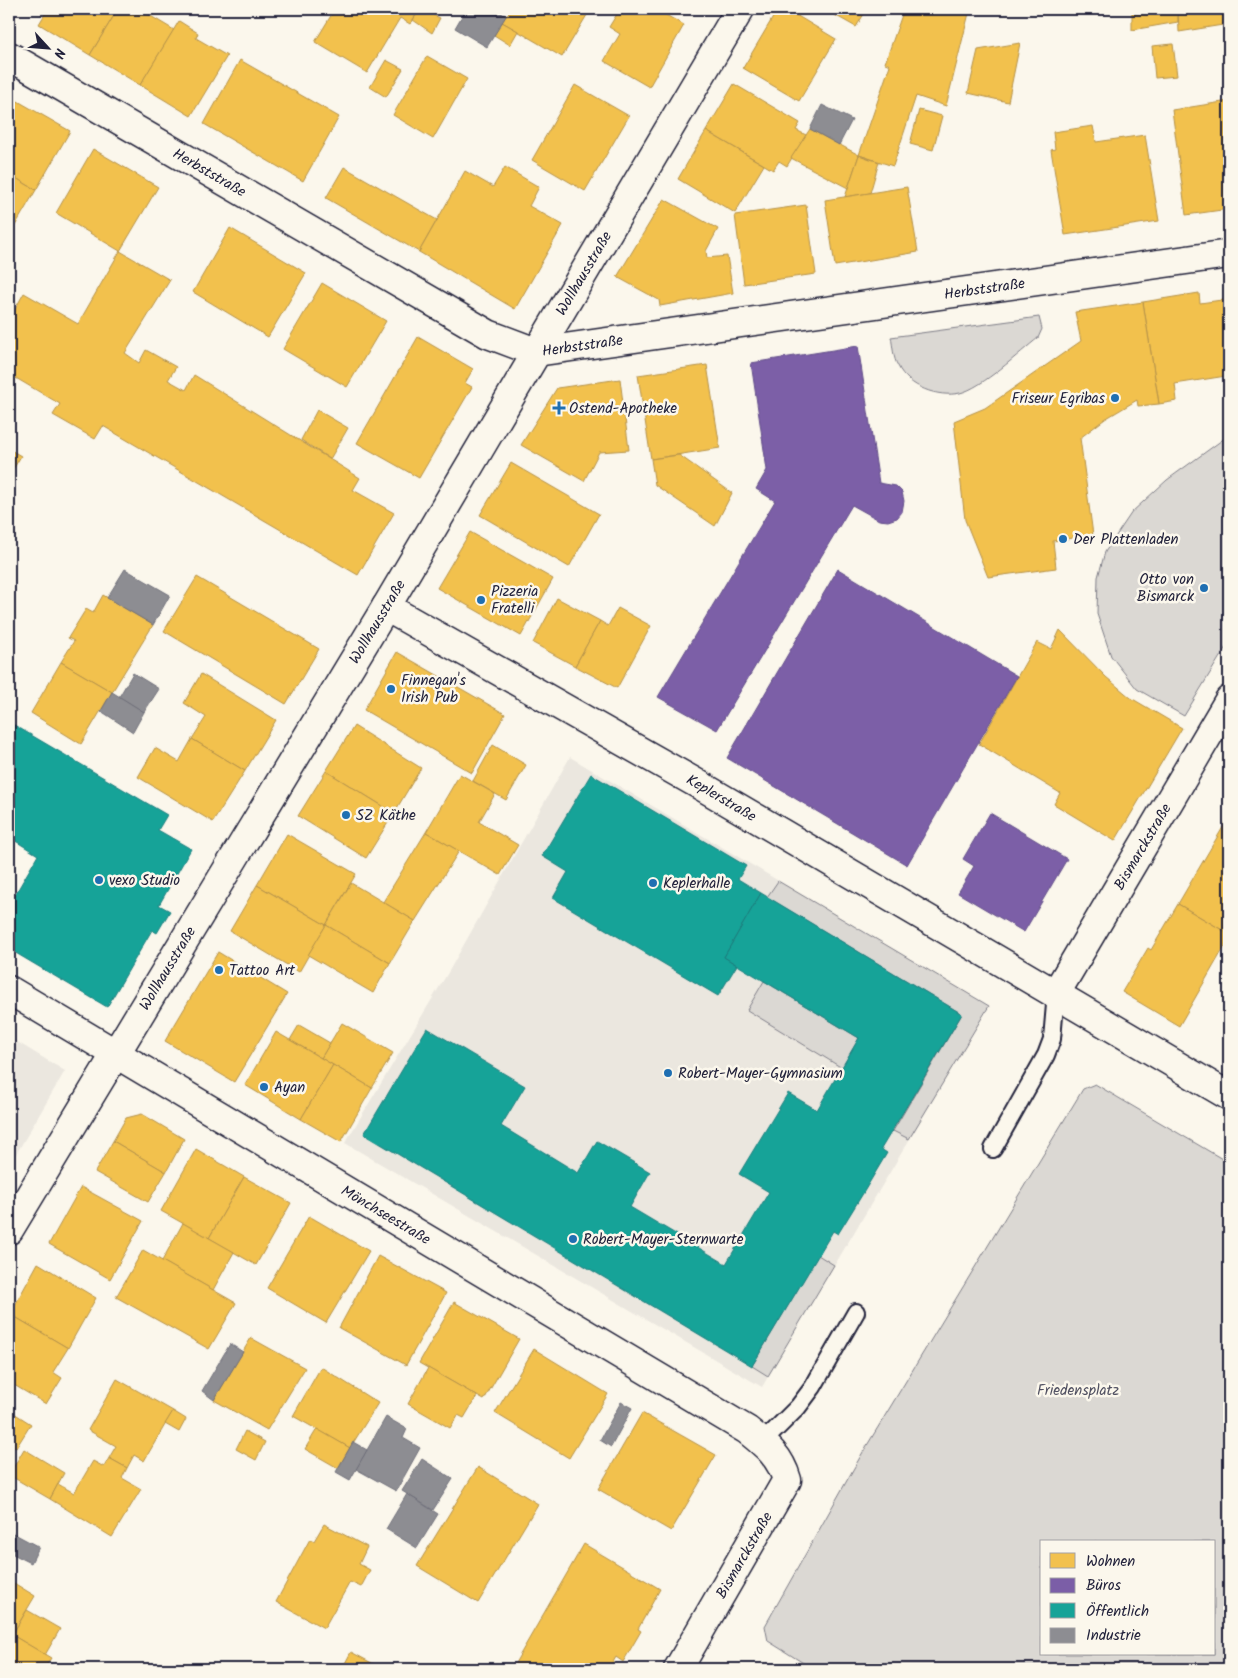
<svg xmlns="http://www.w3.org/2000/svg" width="1238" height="1678" viewBox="0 0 1238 1678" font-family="Kalam,sans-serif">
	<rect width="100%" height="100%" fill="#fbf7ec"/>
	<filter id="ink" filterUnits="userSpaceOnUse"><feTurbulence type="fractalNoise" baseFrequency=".02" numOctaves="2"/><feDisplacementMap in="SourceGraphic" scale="10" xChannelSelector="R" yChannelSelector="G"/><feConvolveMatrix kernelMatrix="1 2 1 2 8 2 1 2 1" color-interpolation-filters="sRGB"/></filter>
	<g filter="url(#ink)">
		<g fill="#ebe7df">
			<path d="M570,757L989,1006L762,1387L345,1143L449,971Z"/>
			<path d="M9,1037L65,1071L9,1166Z"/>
		</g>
		<g fill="#dbd8d3" stroke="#7e7d87" fill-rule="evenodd">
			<path d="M1039,317L1042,329L1038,338C1020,352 982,388 960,393C938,398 908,387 898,366C893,358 893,346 891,337Z"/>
			<path d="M1229,435V642L1184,716L1137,689L1111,656L1097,614L1098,577L1105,552L1132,512L1167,480Z"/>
			<path d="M778,881L989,1006L909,1139L893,1131L962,1014L767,897Z"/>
			<path d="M764,981L859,1038L842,1068L747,1010Z"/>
			<path d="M1095,1084L1229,1163V1669H813L768,1641L765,1626L863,1452L1083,1089ZM1042,1542H1214V1654H1042Z"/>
			<path d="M818,1255L834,1265L768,1376L752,1366Z"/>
		</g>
		<g fill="#f2c14e" stroke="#b49148">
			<path d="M48,9H118L90,55L39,24Z"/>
			<path d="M118,9H139L174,30L140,85L90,55Z"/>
			<path d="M335,9H420L410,24L400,18L367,73L315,42Z"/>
			<path d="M420,9L440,18L432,33L413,20Z"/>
			<path d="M511,9H576L587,15L562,57L502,22Z"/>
			<path d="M620,9H655L684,25L649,87L604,61L620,34L609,27Z"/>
			<path d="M778,9H786L836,39L799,101L743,68Z"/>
			<path d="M824,9H867L856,27Z"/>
			<path d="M904,9H970L946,106L916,96L893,166L859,155L890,65L885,63Z"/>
			<path d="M1132,9H1178V22L1132,30Z"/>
			<path d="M1178,9H1229V24L1179,32Z"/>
			<path d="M179,21L198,33L196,38L227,56L191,116L140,85Z"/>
			<path d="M502,22L518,31L510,45L494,35Z"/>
			<path d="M1020,43L1008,102L968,93L978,50Z"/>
			<path d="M1173,44L1177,76L1155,78L1152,46Z"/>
			<path d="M427,56L467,79L433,139L393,115Z"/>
			<path d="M240,60L339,117L303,181L204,124Z"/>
			<path d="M386,60L403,69L386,97L370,87Z"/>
			<path d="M734,84L800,123L796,130L806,135L787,166L779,161L773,170L706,131Z"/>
			<path d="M575,85L629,116L585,191L532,160Z"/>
			<path d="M9,96L70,131L36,190L9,174Z"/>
			<path d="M1229,101V209L1186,215L1172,110Z"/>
			<path d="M919,110L942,116L933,150L910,144Z"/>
			<path d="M1093,126L1096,142L1145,135L1159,221L1065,235L1051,150L1055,149L1053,132Z"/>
			<path d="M810,129L859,155L848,188L791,158Z"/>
			<path d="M706,131L764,165L735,213L678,179Z"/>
			<path d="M93,149L158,187L120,251L56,213Z"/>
			<path d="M859,155L879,162L870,193L845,197Z"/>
			<path d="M344,167L437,220L419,252L326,198Z"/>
			<path d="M505,167L539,187L529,206L563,225L515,309L419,252L465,171L493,187Z"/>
			<path d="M9,174L36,190L9,236Z"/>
			<path d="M907,187L918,252L835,266L825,200Z"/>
			<path d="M664,199L718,229L706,251L707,258L727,256L733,293L660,306L659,300L617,277Z"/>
			<path d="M806,205L816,274L744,284L735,215Z"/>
			<path d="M230,228L306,273L268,337L193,292Z"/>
			<path d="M120,251L170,280L125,353L139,363L146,350L176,367L168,380L186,390L194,375L360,478L353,490L394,513L358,575L103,426L95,439L53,415L60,404L9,374V320L24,293L78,324Z"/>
			<path d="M322,283L386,321L347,387L283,349Z"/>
			<path d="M1199,293L1200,303L1229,299V368H1224L1226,376L1175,384L1177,401L1159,404L1143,302Z"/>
			<path d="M1143,302L1159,404L1138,406L1137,400L1105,419L1080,438L1093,535L1053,541L1056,568L988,577L965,520L954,421L985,408L1081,341L1075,312Z"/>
			<path d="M418,337L473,369L465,383L472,387L419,478L357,443Z"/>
			<path d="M707,365L720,448L651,459L638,375Z"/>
			<path d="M620,379L629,450L599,452L584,481L521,445L557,388Z"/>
			<path d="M317,410L348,428L330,459L301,440Z"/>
			<path d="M9,449L21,456L9,476Z"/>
			<path d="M679,455L732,493L715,526L655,485L651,459Z"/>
			<path d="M511,463L599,514L569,567L480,515Z"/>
			<path d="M470,532L553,579L521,636L437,588Z"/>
			<path d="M197,577L319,649L286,704L164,631Z"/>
			<path d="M103,595L153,625L112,692L61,662L74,641L68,638L86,609L93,613Z"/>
			<path d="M557,598L600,621L575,666L533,643Z"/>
			<path d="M618,608L651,626L617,688L575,666L600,621L608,626Z"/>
			<path d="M1060,630L1106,677L1131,698L1182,728L1115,841L1054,804L1060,793L979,744L1037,642L1051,649Z"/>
			<path d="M397,652L505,714L472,773L364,710Z"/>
			<path d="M61,662L112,692L81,744L31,713Z"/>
			<path d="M201,674L276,720L245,771L192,739L206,717L184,703Z"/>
			<path d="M354,726L421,768L394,813L326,771Z"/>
			<path d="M192,739L245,771L213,822L138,777L155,748L179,762Z"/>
			<path d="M493,745L526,765L506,800L473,781Z"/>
			<path d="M326,771L394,813L366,858L298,816Z"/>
			<path d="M460,774L495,794L479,822L518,845L500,875L426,832Z"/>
			<path d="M1229,817V934L1178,904Z"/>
			<path d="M426,832L459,851L415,921L383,902Z"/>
			<path d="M287,834L356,874L326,925L257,885Z"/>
			<path d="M351,883L415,921L390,963L326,925Z"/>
			<path d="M257,885L326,925L299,972L230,931Z"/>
			<path d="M1178,904L1229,934V939L1179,1026L1122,992L1148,948L1151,950Z"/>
			<path d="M326,925L390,963L373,993L308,955Z"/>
			<path d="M218,952L287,994L234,1082L165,1041Z"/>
			<path d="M342,1023L393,1053L372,1088L321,1058Z"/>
			<path d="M299,1025L330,1043L321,1058L290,1040Z"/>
			<path d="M276,1032L333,1065L301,1119L245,1085Z"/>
			<path d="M333,1065L372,1088L341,1142L301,1119Z"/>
			<path d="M142,1114L184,1139L166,1172L113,1141L126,1118Z"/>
			<path d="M113,1141L166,1172L148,1202L95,1172Z"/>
			<path d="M196,1149L244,1177L209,1238L161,1211Z"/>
			<path d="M244,1177L291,1203L256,1265L209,1238Z"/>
			<path d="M81,1187L143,1221L110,1279L49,1244Z"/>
			<path d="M309,1216L369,1251L326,1323L267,1288Z"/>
			<path d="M183,1223L234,1252L213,1290L162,1261Z"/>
			<path d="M143,1250L236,1303L209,1349L116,1297Z"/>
			<path d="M378,1256L446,1293L406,1365L339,1328Z"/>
			<path d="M38,1263L96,1298L68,1348L10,1314Z"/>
			<path d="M454,1302L519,1339L484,1400L419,1363Z"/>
			<path d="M10,1314L68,1348L53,1372L62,1378L46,1404L9,1382Z"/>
			<path d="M251,1338L305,1368L267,1430L214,1400Z"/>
			<path d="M534,1349L608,1394L569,1458L495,1413Z"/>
			<path d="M321,1367L378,1403L350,1448L293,1416Z"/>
			<path d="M428,1368L477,1396L464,1418L458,1415L450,1428L408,1404Z"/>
			<path d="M117,1379L173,1411L144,1461L134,1455L127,1468L109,1458L116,1446L88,1430Z"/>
			<path d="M9,1410L31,1424L16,1448L9,1443Z"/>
			<path d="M173,1411L186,1419L179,1432L165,1424Z"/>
			<path d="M642,1413L716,1455L671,1531L598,1489Z"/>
			<path d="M317,1429L350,1448L338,1468L305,1449Z"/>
			<path d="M245,1431L265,1442L256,1460L236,1449Z"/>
			<path d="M24,1449L64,1473L50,1499L9,1475Z"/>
			<path d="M109,1458L127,1468L122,1478L141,1489L112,1537L50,1499L58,1484L74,1493L93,1461L104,1467Z"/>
			<path d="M478,1467L538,1504L478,1603L417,1566Z"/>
			<path d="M324,1524L367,1547L359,1564L370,1570L361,1587L350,1582L324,1628L276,1602L310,1539L314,1541Z"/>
			<path d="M584,1544L660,1589L638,1629L641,1631L623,1662L616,1657L609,1669H522L514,1665Z"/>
			<path d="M9,1580L35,1596L12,1635L9,1633Z"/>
			<path d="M27,1610L60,1629L45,1655L12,1635Z"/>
			<path d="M12,1635L51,1658L44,1669H9V1640Z"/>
			<path d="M351,1652L383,1669H342Z"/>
		</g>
		<g fill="#7b5ea7" stroke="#604c87">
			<path d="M858,346L879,483L896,486L902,492L904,501L902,512L897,518L888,521L879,520L852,505L717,730L658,697L775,501L756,489L767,470L751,363Z"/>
			<path d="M838,569L1017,676L907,865L727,758Z"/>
			<path d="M990,813L1067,859L1024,932L958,893L974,866L963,859Z"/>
		</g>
		<g fill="#17a398" stroke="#1a7c7c">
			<path d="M9,722L167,815L158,830L191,849L159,905L170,911L157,933L152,930L107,1007L9,949V905L38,855L9,837Z"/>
			<path d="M591,774L746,866L738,879L761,893L724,957L737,965L718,996L553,898L568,872L542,856Z"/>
			<path d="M761,893L962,1014L881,1149L887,1153L862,1195L838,1234L833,1231L752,1366L364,1134L427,1028L525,1086L501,1126L578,1173L597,1141L650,1172L630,1207L726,1264L769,1192L739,1174L788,1093L817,1110L859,1038L724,957Z"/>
		</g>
		<g fill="#8d8d92" stroke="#6d6d78">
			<path d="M466,9H495L506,16L487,47L455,28Z"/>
			<path d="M822,105L852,120L839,145L810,129Z"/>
			<path d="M125,569L170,595L153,625L107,598Z"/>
			<path d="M133,673L159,689L144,712L119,697Z"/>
			<path d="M112,692L144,712L133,732L101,711Z"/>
			<path d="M230,1344L243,1352L214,1400L202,1391Z"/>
			<path d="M621,1402L632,1408L611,1447L600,1440Z"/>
			<path d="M386,1417L407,1429L403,1438L420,1448L396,1491L356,1469Z"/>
			<path d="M353,1442L367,1450L350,1480L336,1472Z"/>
			<path d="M422,1459L453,1479L433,1510L402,1491Z"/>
			<path d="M407,1494L438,1514L417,1548L386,1529Z"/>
			<path d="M9,1531L39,1547L31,1563L9,1552Z"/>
		</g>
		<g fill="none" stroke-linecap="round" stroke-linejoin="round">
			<g stroke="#22223b" stroke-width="20">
				<g id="lane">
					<path d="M993,1149L1046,1055L1052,1039L1056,993"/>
					<path d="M763,1442L798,1407L813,1387L856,1312"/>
				</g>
			</g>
			<g stroke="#22223b" stroke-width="31">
				<g id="street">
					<path id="s1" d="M9,56L488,334L536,352L1229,254"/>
					<path id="s2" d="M386,607L698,784L1229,1096"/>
					<path id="s3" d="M9,990L747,1430C767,1446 780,1456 787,1480L678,1669"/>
					<path id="s4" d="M1056,993L1229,700"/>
				</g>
			</g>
			<g stroke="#22223b" stroke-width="31">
				<g id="secondary">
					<path id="s5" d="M9,1230L386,607L740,9"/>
				</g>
			</g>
			<use href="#lane" stroke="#fbf7ec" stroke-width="16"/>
			<use href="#street" stroke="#fbf7ec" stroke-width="28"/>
			<use href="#secondary" stroke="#fbf7ec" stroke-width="28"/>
		</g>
	</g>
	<g fill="#1f6fb2" stroke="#fbf7ec" stroke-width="2">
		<circle cx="1115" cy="398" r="5"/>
		<path d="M556.5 400.5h5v5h5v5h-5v5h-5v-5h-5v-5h5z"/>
		<circle cx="1063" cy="539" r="5"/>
		<circle cx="1204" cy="588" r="5"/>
		<circle cx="481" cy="600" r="5"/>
		<circle cx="391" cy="689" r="5"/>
		<circle cx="346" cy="815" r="5"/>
		<circle cx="99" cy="880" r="5"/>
		<circle cx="653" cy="883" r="5"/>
		<circle cx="219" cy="970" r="5"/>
		<circle cx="668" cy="1073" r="5"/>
		<circle cx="264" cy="1087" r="5"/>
		<circle cx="573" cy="1239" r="5"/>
	</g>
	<g text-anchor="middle" stroke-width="5" stroke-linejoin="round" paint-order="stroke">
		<g font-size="15" fill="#22223b" stroke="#fbf7ec">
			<text dy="5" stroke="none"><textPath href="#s1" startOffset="232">Herbststraße</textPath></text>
			<text dy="5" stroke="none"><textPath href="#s5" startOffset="1116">Wollhausstraße</textPath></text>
			<text dy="5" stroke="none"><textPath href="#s1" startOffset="1058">Herbststraße</textPath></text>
			<text dy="5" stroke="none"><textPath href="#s1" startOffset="652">Herbststraße</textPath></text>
			<text dy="5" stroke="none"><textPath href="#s5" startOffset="711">Wollhausstraße</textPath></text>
			<text dy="5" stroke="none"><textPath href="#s2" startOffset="386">Keplerstraße</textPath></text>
			<text dy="5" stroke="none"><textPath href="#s4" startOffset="170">Bismarckstraße</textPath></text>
			<text dy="5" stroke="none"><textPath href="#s5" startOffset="306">Wollhausstraße</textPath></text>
			<text dy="5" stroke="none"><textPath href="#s3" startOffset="439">Mönchseestraße</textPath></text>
			<text transform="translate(744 1555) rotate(-60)" y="5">Bismarckstraße</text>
		</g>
		<g font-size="15" fill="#22223b" stroke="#fbf7ec" text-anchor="start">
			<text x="1105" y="403" text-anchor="end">Friseur Egribas</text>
			<text x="569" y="413">Ostend-Apotheke</text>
			<text x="1073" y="544">Der Plattenladen</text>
			<text x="1194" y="584" text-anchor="end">Otto von<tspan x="1194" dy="17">Bismarck</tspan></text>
			<text x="491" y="596">Pizzeria<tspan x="491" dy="17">Fratelli</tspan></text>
			<text x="401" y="685">Finnegan's<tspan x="401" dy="17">Irish Pub</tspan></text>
			<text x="356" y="820">SZ Käthe</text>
			<text x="109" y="885">vexo Studio</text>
			<text x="663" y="888">Keplerhalle</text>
			<text x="229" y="975">Tattoo Art</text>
			<text x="678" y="1078">Robert-Mayer-Gymnasium</text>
			<text x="274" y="1092">Ayan</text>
			<text x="583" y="1244">Robert-Mayer-Sternwarte</text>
		</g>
		<g font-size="15" fill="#505061" stroke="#fbf7ec">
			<text x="1078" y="1395">Friedensplatz</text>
		</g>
	</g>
	<rect width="1238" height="1678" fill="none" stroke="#fbf7ec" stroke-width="30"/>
	<rect x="15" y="15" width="1208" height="1648" fill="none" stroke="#22223b" stroke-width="2" filter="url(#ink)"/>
	<rect x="1040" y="1540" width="175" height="115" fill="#fbf7ec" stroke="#a4a2a5"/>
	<rect x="1050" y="1553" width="25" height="15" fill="#f2c14e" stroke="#a4a2a5"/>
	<text x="1086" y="1566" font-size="15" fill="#22223b">Wohnen</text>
	<rect x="1050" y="1578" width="25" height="15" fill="#7b5ea7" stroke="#a4a2a5"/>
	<text x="1086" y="1590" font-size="15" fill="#22223b">Büros</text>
	<rect x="1050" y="1603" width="25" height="15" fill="#17a398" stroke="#a4a2a5"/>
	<text x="1086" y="1616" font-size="15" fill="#22223b">Öffentlich</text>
	<rect x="1050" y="1628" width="25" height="15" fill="#8d8d92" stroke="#a4a2a5"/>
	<text x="1086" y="1640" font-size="15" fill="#22223b">Industrie</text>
	<g transform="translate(48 48) rotate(116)" stroke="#fbf7ec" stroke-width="4" paint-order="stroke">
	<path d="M0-4L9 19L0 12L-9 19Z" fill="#22223b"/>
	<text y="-8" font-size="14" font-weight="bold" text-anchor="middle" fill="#22223b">N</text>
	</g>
</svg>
